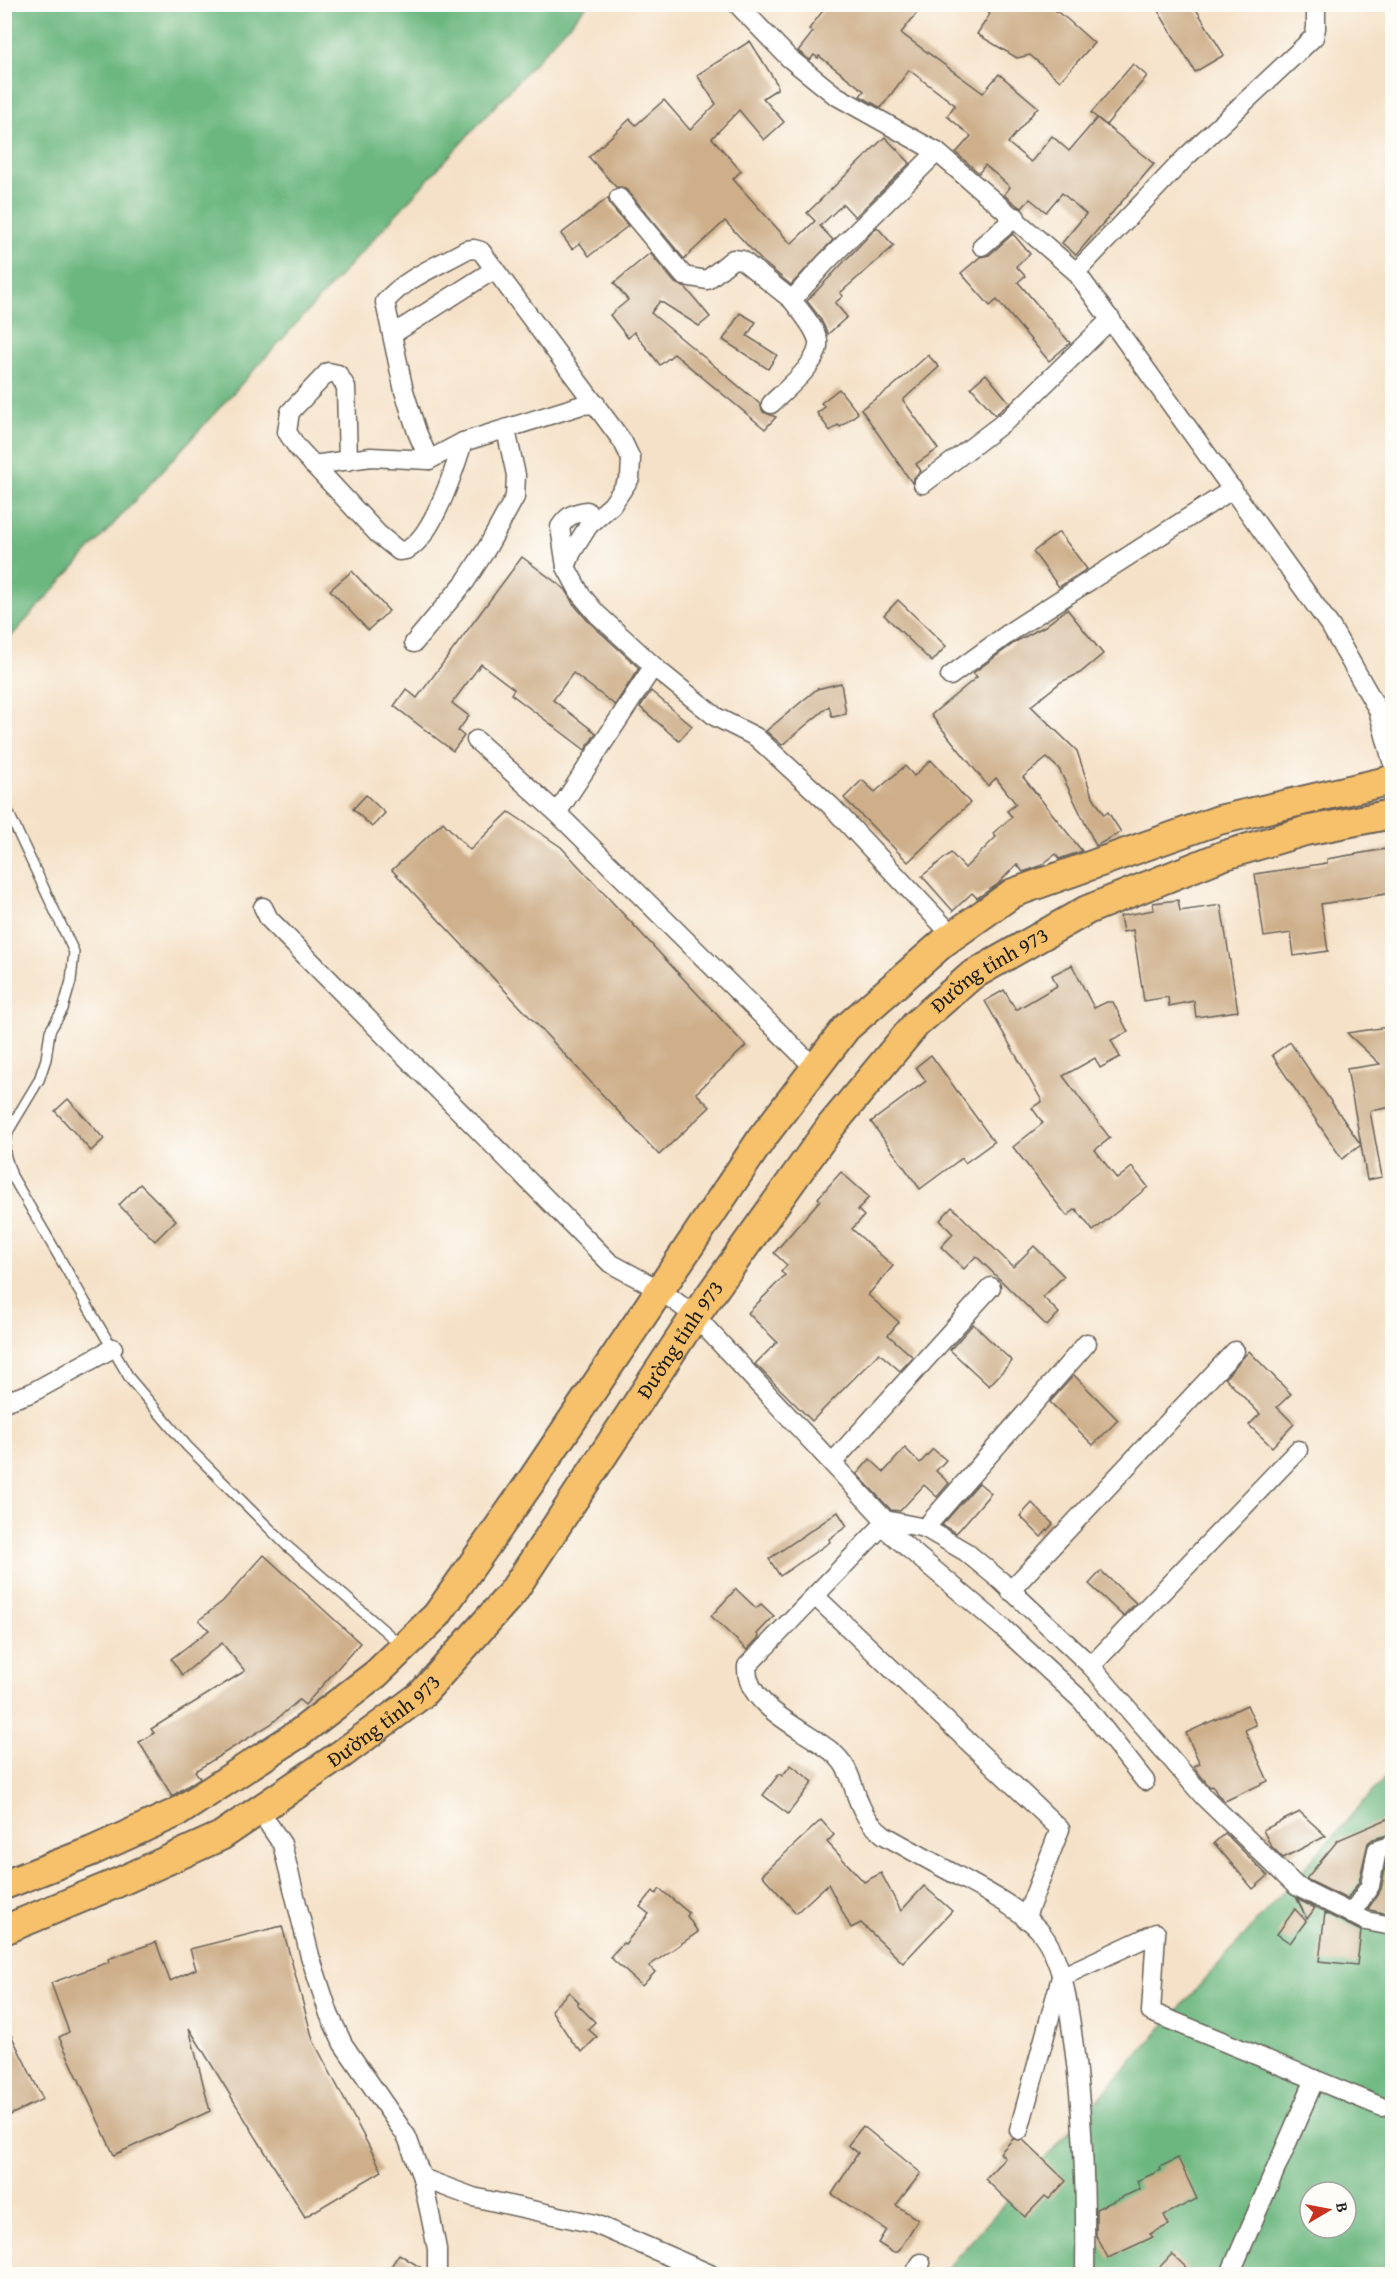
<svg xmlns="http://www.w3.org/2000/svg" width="1397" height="2279" viewBox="0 0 1397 2279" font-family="'Gentium Book Plus',serif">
	<rect width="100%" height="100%" fill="#fdfcf7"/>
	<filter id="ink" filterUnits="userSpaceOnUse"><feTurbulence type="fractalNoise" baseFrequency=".0167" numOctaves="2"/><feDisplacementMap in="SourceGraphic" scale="12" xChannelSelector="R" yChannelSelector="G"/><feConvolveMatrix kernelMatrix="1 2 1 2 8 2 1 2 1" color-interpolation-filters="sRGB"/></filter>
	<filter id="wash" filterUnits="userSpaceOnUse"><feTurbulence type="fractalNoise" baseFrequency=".008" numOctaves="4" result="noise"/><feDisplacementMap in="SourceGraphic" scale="24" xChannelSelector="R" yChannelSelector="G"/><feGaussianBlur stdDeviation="1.35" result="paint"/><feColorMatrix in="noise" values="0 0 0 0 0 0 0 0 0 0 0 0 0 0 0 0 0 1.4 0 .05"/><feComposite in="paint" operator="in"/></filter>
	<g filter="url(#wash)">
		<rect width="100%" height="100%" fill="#f5e1c7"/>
		<g fill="#6cb77f" stroke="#446a4e" stroke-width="1.5" fill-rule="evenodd">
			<path d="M5,4L587,5L5,643L4,5Z"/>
			<path d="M1392,1770V2274H942ZM1310,2192H1346V2228H1310Z"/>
		</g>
		<g id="blocks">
			<g fill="#ceaf8a">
				<path d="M828,4H924L901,33L983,93L999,74L1038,107L1008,143L1031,162L1052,136L1069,151L1097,118L1154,164L1076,255L1062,243L1086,214L1062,193L1046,212L1030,199L1022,208L1018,206L1004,195L1010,187L999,177L985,165L979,173L956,153L971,136L947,116L955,105L909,70L881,108L860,96L864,91L819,56L818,58L814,55L810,60L798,51L813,32L809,29Z"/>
				<path d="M976,4H1046L1067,19L1094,43L1060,81L1030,55L1017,58L977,34L990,14Z"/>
				<path d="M1154,4H1193L1224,55L1195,72Z"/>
				<path d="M750,41L777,84V89L763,98L784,122L764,140L739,110L712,138L741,171L733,179L791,244L815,221L807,213L885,137L910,163L855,217L843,204L820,226L833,240L791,285L762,261L725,221L684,259L628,191L622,187H616L589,157L630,119L636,125L664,100L690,130L716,104L697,75Z"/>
				<path d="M1133,64L1147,76L1106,125L1091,113Z"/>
				<path d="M608,198L610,205L628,226L589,256L580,243L572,249L561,234Z"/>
				<path d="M877,227L894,246L840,293L843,296L835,303L847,317L828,334L820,318L807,301Z"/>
				<path d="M1013,234L1030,254L1016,266L1025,276L1018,282L1070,343L1049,361L997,300L990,306L961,273L980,257L989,255Z"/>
				<path d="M650,253L675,283L686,288L710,317L699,326L660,301L651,313L760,404L763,412L776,417L765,429L674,354L660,365L634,332L628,338L610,315L628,300L614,283Z"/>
				<path d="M740,313L756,322L747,336L777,355L768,369L723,340Z"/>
				<path d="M928,355L939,367L903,400L938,449L916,464L921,471L913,479L912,483L861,409L891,388Z"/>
				<path d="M986,374L1010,403L995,415L971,387Z"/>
				<path d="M839,389L858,413L840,427L838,425L830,431L817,413L825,407L821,403Z"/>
				<path d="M1059,532L1087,569L1059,587L1033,552Z"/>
				<path d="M522,557L566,590L572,602L588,621L639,668L615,705L573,673L553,700L596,733L585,750L511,694L514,689L481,664L452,703L469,716L458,731L464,736L453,751L394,706L406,689L417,698Z"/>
				<path d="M352,571L389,611L368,630L330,590Z"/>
				<path d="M898,600L946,646L932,662L884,615Z"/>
				<path d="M1067,609L1103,654L1080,673L1061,682L1031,706L1077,751L1091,793L1104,815L1108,812L1121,832L1096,846L1059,769L1047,758L1023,777L1082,851L1059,859L1056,854L1040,866L1023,872L1017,864L998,884L977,898L972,893L953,911L922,876L951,853L965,868L996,837L993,833L1012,817L1007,811L1016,804L996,778L988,786L931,715L977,677L973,673L1017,641L1045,626Z"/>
				<path d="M841,683L846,714L832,717L829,706L782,745L766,731L817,689Z"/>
				<path d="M651,691L692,726L679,741L640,707Z"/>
				<path d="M931,760L970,803L908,862L844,798L862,780L875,792L905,766L914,776Z"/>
				<path d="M366,795L385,813L372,827L353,809Z"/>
				<path d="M509,812L561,847L746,1046L696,1093L710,1107L659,1155L392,870L443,822L470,850Z"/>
				<path d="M1392,848V893L1321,904L1328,951L1294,956L1291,933L1264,937L1255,874L1327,863V859Z"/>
				<path d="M1178,900L1180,911L1221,905L1238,1011L1196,1017L1194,1001L1169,1006L1168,997L1144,1001L1133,930L1123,932L1120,916L1154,910L1153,903Z"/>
				<path d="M1072,965L1094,1008L1107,1002H1113L1128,1032L1111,1040L1120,1057L1100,1068L1095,1058L1063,1076L1110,1138L1095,1150L1117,1179L1132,1167L1148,1187L1093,1231L1076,1209L1067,1216L1013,1147L1043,1123L1032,1108L1042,1101L985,1001L1004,990L1016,1010L1057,986L1052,975Z"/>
				<path d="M1387,1027L1389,1039H1392V1107L1370,1111L1382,1177L1367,1180L1361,1145L1342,1159L1272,1055L1290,1042L1361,1145L1347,1069L1380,1064L1347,1033Z"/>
				<path d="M931,1055L994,1142L965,1163L962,1158L920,1189L871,1122L926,1081L916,1067Z"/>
				<path d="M68,1099L104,1139L91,1151L55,1111Z"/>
				<path d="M841,1172L869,1197L858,1210L864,1216L852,1229L893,1266L868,1295L899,1322L888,1335L913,1357L900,1371L879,1353L812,1421L755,1364L777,1342L748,1313L785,1275L781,1272L787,1265L774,1253L820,1200L818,1198Z"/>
				<path d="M140,1184L176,1220L155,1241L119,1205Z"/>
				<path d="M952,1207L1013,1267L1034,1246L1064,1276L1043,1297L1059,1313L1047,1326L976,1256L964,1269L941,1247L953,1234L940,1220Z"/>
				<path d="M973,1324L1012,1361L989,1386L950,1350Z"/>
				<path d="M1249,1351L1291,1394L1277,1407L1294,1424L1272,1447L1249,1425L1260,1414L1225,1378Z"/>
				<path d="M1074,1375L1118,1420L1093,1445L1050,1402Z"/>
				<path d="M905,1448L920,1463L933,1449L946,1460L936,1471L949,1483L937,1497L924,1485L900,1511L891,1510L857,1474L870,1459L884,1472Z"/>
				<path d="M979,1483L991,1493L960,1529L956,1533L942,1525Z"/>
				<path d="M1032,1503L1053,1524L1041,1537L1020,1516Z"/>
				<path d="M838,1512L847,1526L829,1539L830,1542L780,1576L769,1559Z"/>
				<path d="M264,1555L360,1643L305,1705L299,1700L271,1724L195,1771L200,1778L172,1796L139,1742L154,1733L151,1729L245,1671L222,1643L182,1675L171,1659L209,1630L199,1620L223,1601Z"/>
				<path d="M1101,1571L1136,1603L1123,1616L1089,1584Z"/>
				<path d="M736,1589L756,1608L761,1604L774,1616L757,1634L759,1637L747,1650L711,1616Z"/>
				<path d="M1247,1705L1256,1725L1245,1730L1268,1781L1225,1801L1217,1794L1213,1786L1210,1787L1196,1770L1194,1766L1200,1764L1186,1733Z"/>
				<path d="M791,1765L813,1782L788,1814L763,1795L779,1774L782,1776Z"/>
				<path d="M1300,1812L1326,1836L1283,1858L1271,1846L1263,1830Z"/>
				<path d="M1392,1817V1834L1373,1839L1368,1843L1359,1882L1347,1899L1306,1879L1338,1840Z"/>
				<path d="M821,1820L834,1835L827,1842L864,1882L881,1873L901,1911L924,1886L952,1911L903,1963L861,1923L851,1928L828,1884L796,1913L762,1875Z"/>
				<path d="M1225,1833L1268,1876L1253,1889L1214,1843Z"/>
				<path d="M1392,1857V1915L1370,1910L1368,1909L1381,1889L1387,1859Z"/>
				<path d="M660,1889L689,1913L687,1916L698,1932L649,1966L655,1972L642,1986L610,1957L623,1943L625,1944L649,1914L640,1907L653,1891L656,1894Z"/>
				<path d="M1297,1899L1315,1908L1307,1919Z"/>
				<path d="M1295,1909L1306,1921L1290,1943L1277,1934Z"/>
				<path d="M1325,1913L1361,1931L1357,1965L1319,1961Z"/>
				<path d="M282,1926L313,2040L382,2171L305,2217L189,2028L210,2111L114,2155L59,2037L69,2032L51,1983L109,1962L108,1959L156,1942L170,1981L196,1969L190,1949Z"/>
				<path d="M569,1992L579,2002L577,2004L595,2022L588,2029L597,2037L582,2052L573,2043L551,2010Z"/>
				<path d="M4,2021L43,2099L4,2118Z"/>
				<path d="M863,2126L921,2173L896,2205L918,2220L898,2252H892L878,2243L886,2230L832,2194L858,2153L848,2145Z"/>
				<path d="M1013,2139L1023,2140L1066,2181L1049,2199L1045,2196L1025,2217L985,2179L1005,2158L1000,2153Z"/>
				<path d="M1178,2158L1197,2199L1164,2215L1169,2225L1150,2234L1153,2237L1108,2258L1096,2235V2209L1140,2189L1137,2181L1161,2170L1160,2167Z"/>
				<path d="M399,2254L426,2271V2274H386Z"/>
				<path d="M1172,2254L1193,2274H1153Z"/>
			</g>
		</g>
	</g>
	<g filter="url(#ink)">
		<use href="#blocks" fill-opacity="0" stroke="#686158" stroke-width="1.5"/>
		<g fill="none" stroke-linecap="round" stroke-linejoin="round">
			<g stroke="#686158" stroke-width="12">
				<path id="service" d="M4,803L74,952L71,981L63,1009L50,1031L46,1059L39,1080L9,1130L5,1142V1154L12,1176L130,1379L187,1446L286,1545L402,1646"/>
			</g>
			<g stroke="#686158" stroke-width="21">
				<g id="minor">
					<path d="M737,4L789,58L835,95L937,152L1076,272L1331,627L1378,710L1392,761"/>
					<path d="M619,198L684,276L707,280L733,259L742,260L792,300L825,263L937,152"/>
					<path d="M982,246L1016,217"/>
					<path d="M1076,272L1186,157L1314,37L1316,28V4"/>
					<path d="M393,334L495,269"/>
					<path d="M771,404C785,390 821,362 818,341C815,327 800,311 792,300"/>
					<path d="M429,460L417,432L404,391L385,302C405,278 440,265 466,250L474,249L481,251L623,442L631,459L630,478L612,505L589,525L572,552L566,567L581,595L597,614L659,671L716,717L756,737L831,806L952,935"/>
					<path d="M348,461L346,387L338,374L328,372L290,412L287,432L297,447L378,534L399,551C400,551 408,550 408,549C433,536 455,468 463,442"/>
					<path d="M313,465L371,457L429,460L463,442L582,405L596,404"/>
					<path d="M923,484L1011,417L1111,319"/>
					<path d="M566,567L560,527C568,515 574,513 587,511L589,525"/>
					<path d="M414,643L465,582L487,548L515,497L516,475L506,430"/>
					<path d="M950,676L1016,628L1233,489"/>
					<path d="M476,740L557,813L815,1068"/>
					<path d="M557,813L651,670"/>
					<path d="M263,907L269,919L610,1263L660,1290L695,1316L885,1520L925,1528L966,1552L1001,1581L1091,1666L1204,1797L1296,1886L1366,1921L1392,1926"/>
					<path d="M4,1402L31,1393L113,1348"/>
					<path d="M832,1463L991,1287"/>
					<path d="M885,1520L882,1526L747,1666C745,1706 804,1729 831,1751C853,1768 851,1788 863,1811C868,1821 875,1828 884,1835C909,1849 934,1863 960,1877C987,1892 1017,1907 1039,1930C1064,1959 1069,2010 1074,2047C1084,2123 1086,2198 1085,2274"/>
					<path d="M882,1526L1003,1628L1082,1701L1145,1781"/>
					<path d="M925,1528L1087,1343"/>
					<path d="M1010,1591L1235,1351"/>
					<path d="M815,1596L1060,1829L1025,1919"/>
					<path d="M1091,1666L1298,1450"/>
					<path d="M259,1810L282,1844L310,1956L329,2014L343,2044L407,2137L422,2178L430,2214L437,2249V2274"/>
					<path d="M1351,1914L1370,1886L1377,1850L1392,1845"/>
					<path d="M1019,2130L1061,1977L1156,1933L1151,2012L1382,2107"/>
					<path d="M422,2178L473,2197L595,2224L710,2274"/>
					<path d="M914,2274L921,2263"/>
					<path d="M1230,2274L1315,2079"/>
				</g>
			</g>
			<g stroke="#686158" stroke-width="32">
				<g id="primary">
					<path d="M4,1885L92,1851L178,1812L298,1734L376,1674L437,1615L532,1480L762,1138L846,1028L944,942L1013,893L1219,820L1392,780"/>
					<path id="s1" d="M4,1930L117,1883L221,1836L343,1753L421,1695L512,1593L695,1316L831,1126L916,1024L971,976L1087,910L1222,856L1305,831L1392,814"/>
				</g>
			</g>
			<use href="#service" stroke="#fff" stroke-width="9"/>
			<use href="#minor" stroke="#fff" stroke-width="18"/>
			<use href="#primary" stroke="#f7c06b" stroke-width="28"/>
		</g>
	</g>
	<g text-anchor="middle" stroke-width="6" stroke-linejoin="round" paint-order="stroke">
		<g font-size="21" fill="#1c1c1c" stroke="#fdfcf7">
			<text dy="7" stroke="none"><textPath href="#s1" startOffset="1408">Đường tỉnh 973</textPath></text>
			<text dy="7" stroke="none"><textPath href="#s1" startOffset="922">Đường tỉnh 973</textPath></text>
			<text dy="7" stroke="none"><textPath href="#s1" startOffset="436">Đường tỉnh 973</textPath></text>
		</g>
	</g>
	<rect width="1397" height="2279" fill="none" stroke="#fdfcf7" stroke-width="24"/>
	<g transform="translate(1328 2210) rotate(80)"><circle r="28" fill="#fdfcf7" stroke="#a3a29f" stroke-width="1.5"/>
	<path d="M0-4.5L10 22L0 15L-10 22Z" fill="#c8321e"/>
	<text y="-9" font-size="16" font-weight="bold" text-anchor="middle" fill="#1c1c1c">B</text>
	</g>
</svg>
